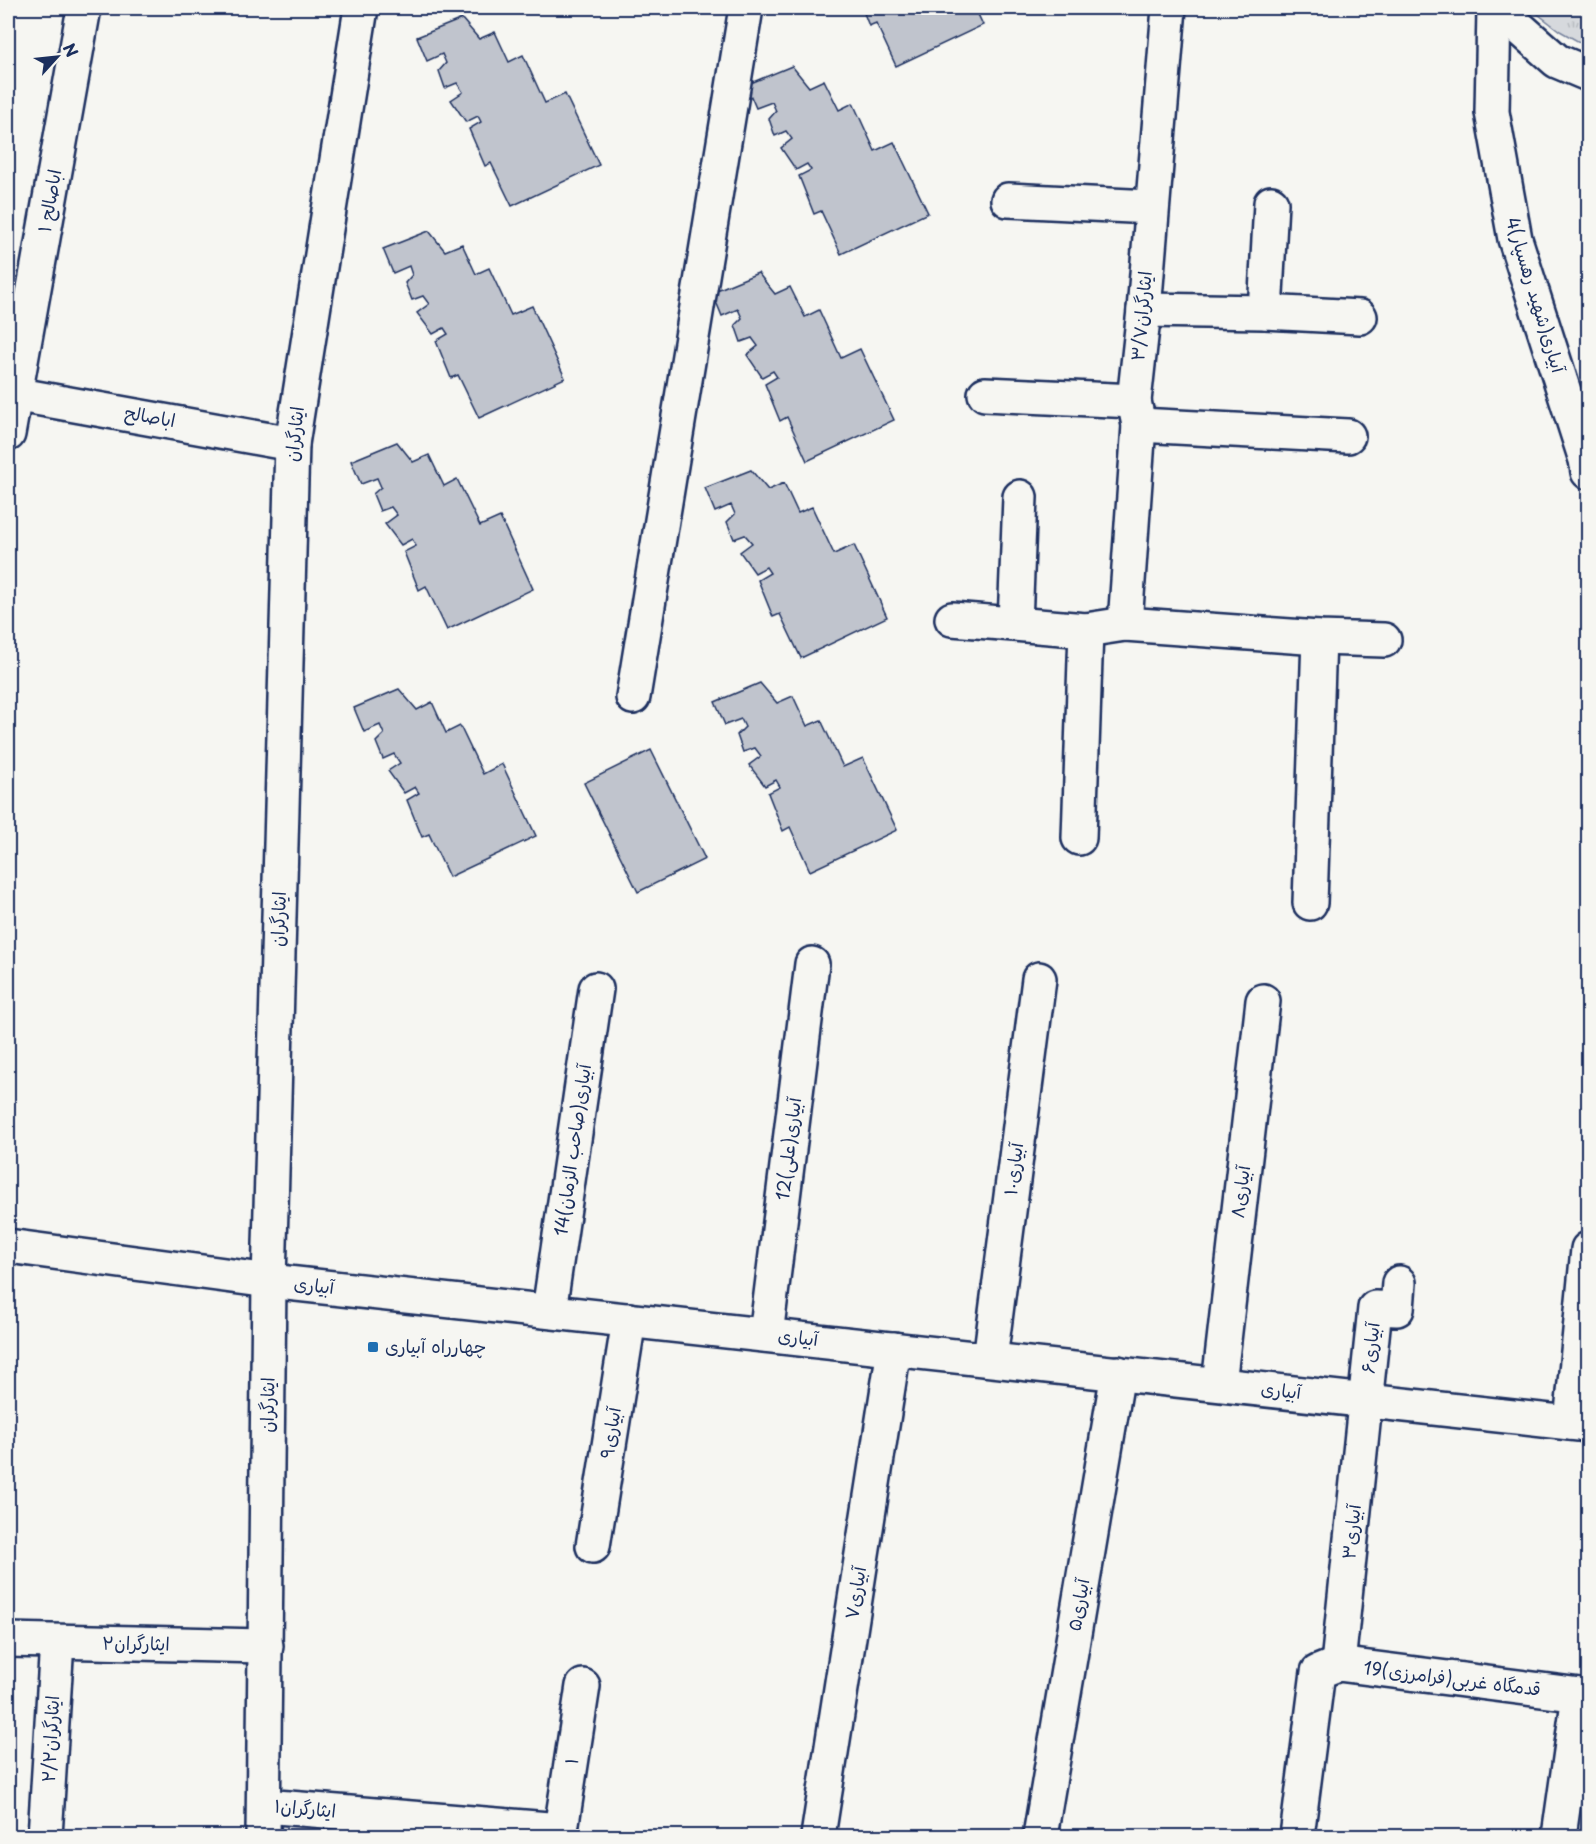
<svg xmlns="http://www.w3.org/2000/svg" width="1596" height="1844" viewBox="0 0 1596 1844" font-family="'Playpen Sans','Playpen Sans Arabic',sans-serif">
	<defs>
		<pattern id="grass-tufts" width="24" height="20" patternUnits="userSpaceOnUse" patternTransform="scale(1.5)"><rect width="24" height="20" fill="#d6d9dd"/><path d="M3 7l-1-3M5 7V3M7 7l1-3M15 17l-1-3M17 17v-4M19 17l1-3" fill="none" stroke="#b7bbc0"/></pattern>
	</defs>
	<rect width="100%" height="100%" fill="#f6f6f2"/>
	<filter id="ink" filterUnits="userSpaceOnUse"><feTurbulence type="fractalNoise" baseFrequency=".0167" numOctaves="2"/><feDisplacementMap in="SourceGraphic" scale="12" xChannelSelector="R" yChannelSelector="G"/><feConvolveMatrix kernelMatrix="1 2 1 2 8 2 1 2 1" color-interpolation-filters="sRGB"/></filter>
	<g filter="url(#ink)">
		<path fill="url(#grass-tufts)" stroke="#78849e" stroke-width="1.5" d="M1530,8H1588V47L1560,31Z"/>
		<g fill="#c0c4cd" stroke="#1b2f5e" stroke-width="1.5">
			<path d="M862,8H975L983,25L896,66L876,23L869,26Z"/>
			<path d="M462,19L479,39L495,32L509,62L523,55L545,103L565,94L599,165L512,206L491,163L485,166L469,129L481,122L478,116L466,122L451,100L463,92L457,83L445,88L439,71L446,63L442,54L427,61L417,37Z"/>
			<path d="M792,66L809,87L824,80L839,110L853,103L875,151L894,142L928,213L841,254L821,211L814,214L799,176L811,170L807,164L796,170L781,148L792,139L786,131L775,136L769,119L776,111L772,102L756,108L746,85Z"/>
			<path d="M429,231L445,251L462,244L476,274L489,268L511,315L532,306L565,378L479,418L458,375L451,378L436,341L448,334L444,328L433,334L417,313L429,304L423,296L412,300L405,283L412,275L409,266L393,273L383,249Z"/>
			<path d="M758,273L775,294L790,287L805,317L819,310L841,358L860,349L894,420L807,461L787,417L780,421L765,384L777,377L773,371L762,377L747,355L758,346L752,338L741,342L735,325L742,318L738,309L722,316L712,292Z"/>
			<path d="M397,442L413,462L429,455L444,486L457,479L480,526L500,517L533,589L447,630L426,586L419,590L404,552L416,546L412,539L401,545L385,524L397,515L391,507L380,511L373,494L381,487L377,478L361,484L351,461Z"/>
			<path d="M751,470L768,490L784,483L798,513L812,507L834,554L854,545L887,617L801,658L780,614L773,617L758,580L770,573L766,567L755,573L740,552L752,543L745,535L734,539L727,522L735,514L731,505L715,512L705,488Z"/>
			<path d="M760,683L777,703L793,696L807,726L821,720L843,767L863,758L897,830L810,871L790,827L783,831L768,793L780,787L776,780L765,786L749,765L761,756L755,748L743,752L737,735L745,727L741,719L725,725L715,702Z"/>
			<path d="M399,689L417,710L432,702L446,733L460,726L483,774L502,764L536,836L449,877L429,834L422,837L407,800L419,793L415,787L404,793L388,771L400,763L394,754L383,759L376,742L384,734L380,725L364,732L354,708Z"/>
			<path d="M651,750L705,859L638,892L584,783Z"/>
		</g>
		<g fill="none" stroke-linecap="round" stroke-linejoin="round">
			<g stroke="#1b2f5e" stroke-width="38">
				<g id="minor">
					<path d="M1494,8L1492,112L1515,239L1586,460L1588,472"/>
					<path d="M1497,8L1557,61L1588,74"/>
					<path d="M1008,200L1151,207"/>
					<path d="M1144,310L1265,312L1360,317"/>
					<path d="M1265,312L1271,203"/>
					<path d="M8,393L292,444"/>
					<path d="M985,394L1134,401"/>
					<path d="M1139,425L1348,436"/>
					<path d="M8,434L84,8"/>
					<path d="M952,619L1086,630L1125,624L1319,638L1384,640"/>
					<path d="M1015,623L1020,497"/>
					<path d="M1125,624L1139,425L1134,401L1144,310L1169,8"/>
					<path d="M633,697L746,8"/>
					<path d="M1079,838L1086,630"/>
					<path d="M1310,903L1319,638"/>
					<path d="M8,1246L269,1281L1588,1425"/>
					<path d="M549,1311L596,989"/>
					<path d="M766,1335L812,964"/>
					<path d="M990,1359L1039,979"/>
					<path d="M1219,1384L1263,1001"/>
					<path d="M1571,1423L1588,1249"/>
					<path d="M593,1546L629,1320"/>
					<path d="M8,1640L266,1646"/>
					<path d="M1338,1664L1375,1308L1397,1309L1399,1283"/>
					<path d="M264,1806L561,1830"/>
					<path d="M45,1836L57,1642"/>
					<path d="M263,1836L269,1281L292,444L361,8"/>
					<path d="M560,1836L583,1686"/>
					<path d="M818,1836L894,1349"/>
					<path d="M1040,1836L1118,1373"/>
					<path d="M1297,1836L1318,1672L1338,1664L1588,1696"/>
					<path d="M1559,1836L1579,1695"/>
				</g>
			</g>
			<use href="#minor" stroke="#f6f6f2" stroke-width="33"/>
		</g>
	</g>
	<rect fill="#1f6fb2" stroke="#f6f6f2" stroke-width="2" x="367" y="1341" width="12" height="12" rx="3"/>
	<g text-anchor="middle" stroke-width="4.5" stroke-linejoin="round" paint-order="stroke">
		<g font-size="18" fill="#1b2f5e" stroke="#f6f6f2">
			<text transform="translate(50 201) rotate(-80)" y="6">اباصالح ۱</text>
			<text transform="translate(1535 295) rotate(73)" y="6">4آبیاری(شهید رهسپار)</text>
			<text transform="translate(1142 316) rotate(-85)" y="6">ایثارگران۳/۷</text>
			<text transform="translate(150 417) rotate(10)" y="6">اباصالح</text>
			<text transform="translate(295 434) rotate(-84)" y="6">ایثارگران</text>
			<text transform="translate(279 919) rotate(-88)" y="6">ایثارگران</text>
			<text transform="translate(789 1149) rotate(-83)" y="6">12آبیاری(علی)</text>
			<text transform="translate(573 1150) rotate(-82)" y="6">14آبیاری(صاحب الزمان)</text>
			<text transform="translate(1014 1169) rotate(-83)" y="6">آبیاری۱۰</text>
			<text transform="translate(1241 1192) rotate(-83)" y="6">آبیاری۸</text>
			<text transform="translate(314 1286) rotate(6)" y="6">آبیاری</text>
			<text transform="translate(798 1338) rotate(6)" y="6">آبیاری</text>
			<text transform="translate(1371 1348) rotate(-84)" y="6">آبیاری۶</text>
			<text transform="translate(1281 1391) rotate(6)" y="6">آبیاری</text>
			<text transform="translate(268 1405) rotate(-89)" y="6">ایثارگران</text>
			<text transform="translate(611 1433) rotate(-81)" y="6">آبیاری۹</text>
			<text transform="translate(1352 1532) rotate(-84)" y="6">آبیاری۳</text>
			<text transform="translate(856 1593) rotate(-81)" y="6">آبیاری۷</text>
			<text transform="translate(1079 1605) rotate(-80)" y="6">آبیاری۵</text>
			<text transform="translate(136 1644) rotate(1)" y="6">ایثارگران۲</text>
			<text transform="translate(1452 1679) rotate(7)" y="6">19قدمگاه غربی(فرامرزی)</text>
			<text transform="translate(51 1739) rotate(-87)" y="6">ایثارگران۲/۲</text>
			<text transform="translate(572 1761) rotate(-81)" y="6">۱</text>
			<text transform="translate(305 1809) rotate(5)" y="6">ایثارگران۱</text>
		</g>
		<g font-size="18" fill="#1b2f5e" stroke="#f6f6f2" text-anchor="start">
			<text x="385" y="1353">چهارراه آبیاری</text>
		</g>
	</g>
	<rect width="1596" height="1844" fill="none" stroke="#f6f6f2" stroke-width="30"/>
	<rect x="15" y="15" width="1566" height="1814" fill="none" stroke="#1b2f5e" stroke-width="2" filter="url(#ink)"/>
	<g transform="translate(57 57) rotate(63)" stroke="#f6f6f2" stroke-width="4.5" paint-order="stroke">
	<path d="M0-4.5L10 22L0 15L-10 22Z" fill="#1b2f5e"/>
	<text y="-9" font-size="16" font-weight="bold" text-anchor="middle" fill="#1b2f5e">N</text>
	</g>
</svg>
